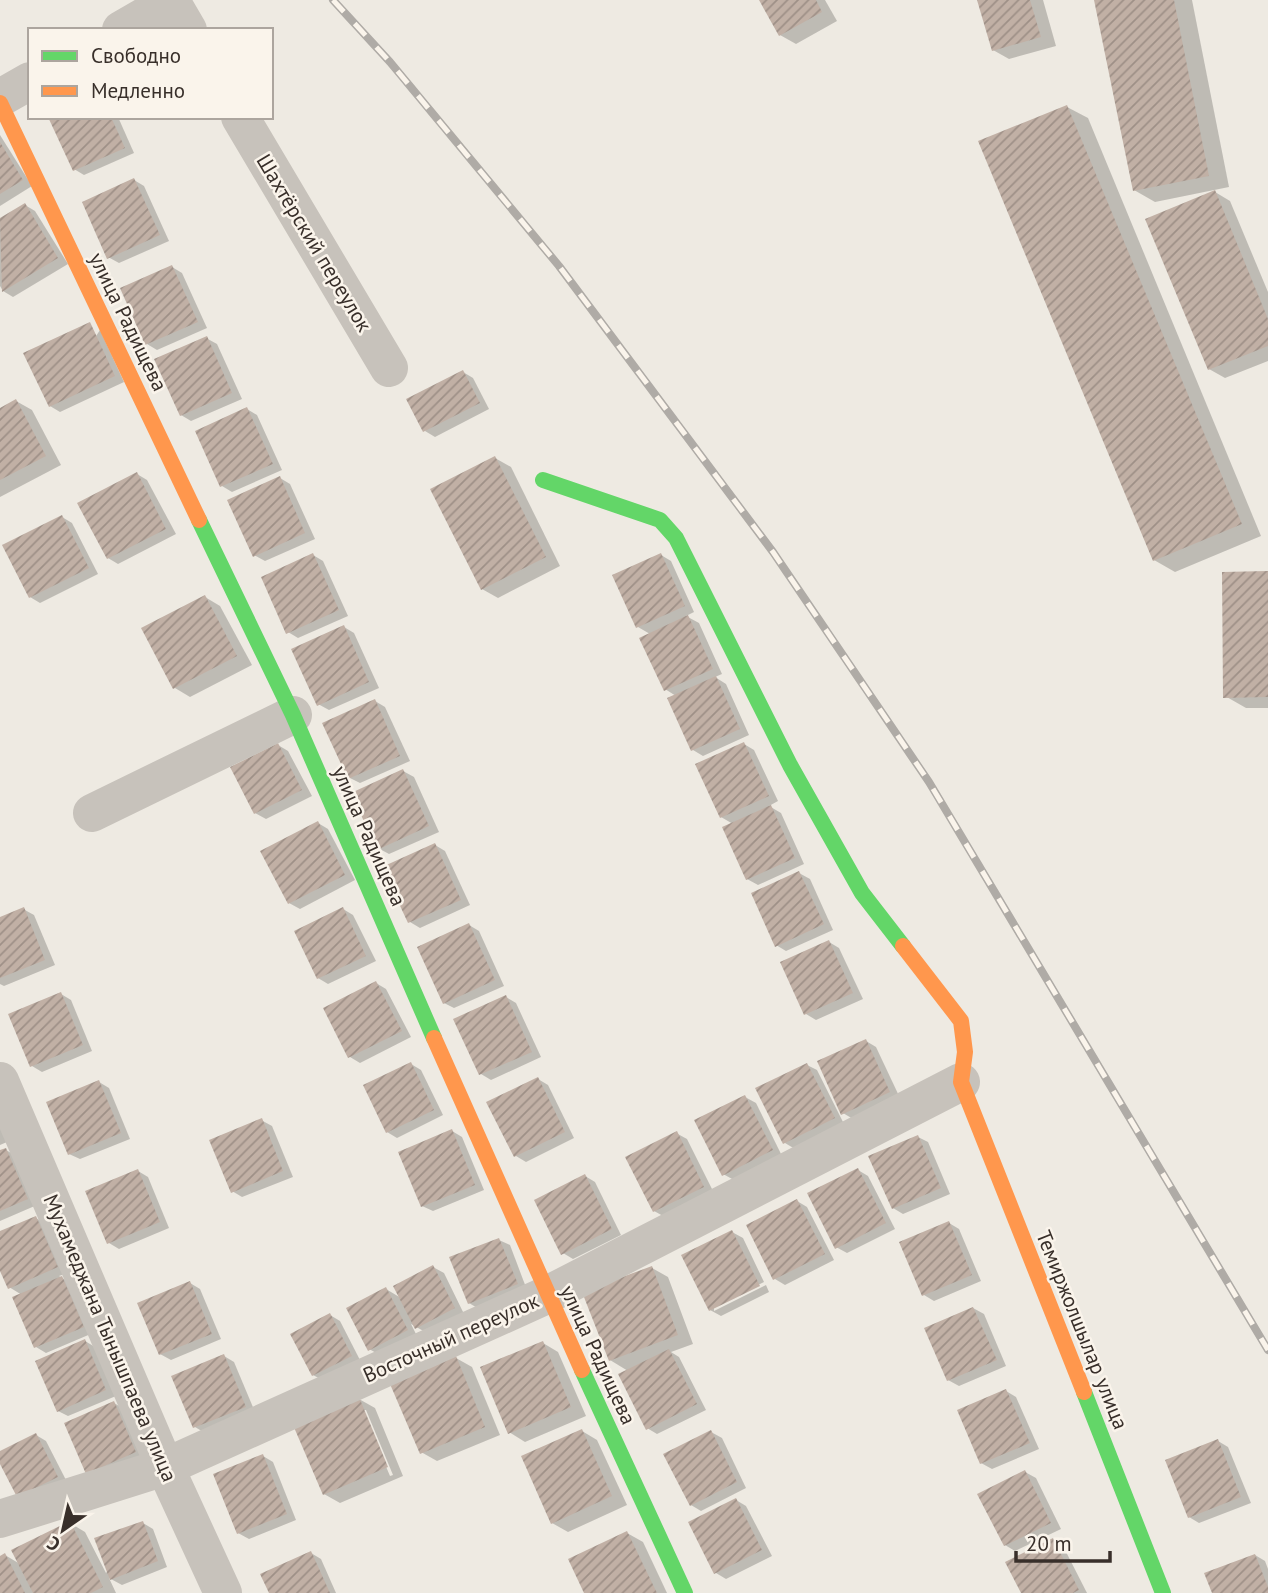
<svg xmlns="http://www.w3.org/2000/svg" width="1268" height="1593" viewBox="0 0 1268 1593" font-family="'PT Sans',sans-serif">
	<defs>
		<pattern id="building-hatch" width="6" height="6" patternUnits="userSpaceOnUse" patternTransform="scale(1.75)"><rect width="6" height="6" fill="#c1b0a5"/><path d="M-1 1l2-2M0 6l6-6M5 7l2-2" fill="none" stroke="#9e9087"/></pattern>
	</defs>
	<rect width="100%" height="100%" fill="#eeeae2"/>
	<g fill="#0003" fill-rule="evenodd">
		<path d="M761,0H825L837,21L796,44L780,35Z"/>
		<path d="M978,0H1043L1056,46L1009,59L993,50Z"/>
		<path d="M1096,0H1192L1229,187L1155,202L1134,190Z"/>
		<path d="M1067,107L1088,118L1261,536L1175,572L1154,560Z"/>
		<path d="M50,117H118L134,153L84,175L74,169Z"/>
		<path d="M0,135L32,186L0,206Z"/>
		<path d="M134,180L144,186L169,241L119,263L108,257Z"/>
		<path d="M1215,192L1230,201L1268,292V361L1225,378L1209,369Z"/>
		<path d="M25,205L35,211L68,264L13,297L3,291L0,286V220Z"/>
		<path d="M172,267L182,273L207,328L157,350L147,344L122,289Z"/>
		<path d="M100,330L124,382L60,412L50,406Z"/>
		<path d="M206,338L217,344L242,399L191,421L181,415Z"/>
		<path d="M463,372L473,378L489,409L435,437L425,431Z"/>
		<path d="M16,401L32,410L61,465L0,497V410Z"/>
		<path d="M247,409L257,415L282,470L232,492L222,486Z"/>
		<path d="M495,458L511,467L560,566L498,598L482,589Z"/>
		<path d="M137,474L147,480L176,534L118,564L108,558Z"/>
		<path d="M280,478L290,484L315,539L265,561L254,555Z"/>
		<path d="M62,517L72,523L98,574L40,603L30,597Z"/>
		<path d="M313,555L323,561L348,616L298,638L288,632Z"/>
		<path d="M661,555L671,561L694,612L686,616L699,623L722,674L715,677L726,684L749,735L703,756L693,750L676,696L665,689L650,634L638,627Z"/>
		<path d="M1268,573V708H1246L1225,696Z"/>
		<path d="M205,597L220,606L252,665L190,697L175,688Z"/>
		<path d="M344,627L354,633L379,688L329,710L318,704Z"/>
		<path d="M375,701L385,707L410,761L360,783L350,778Z"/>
		<path d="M744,744L754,750L778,801L769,806L781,813L804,864L758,885L747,879L733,824L721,817Z"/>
		<path d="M278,745L288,751L312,796L266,819L255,813Z"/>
		<path d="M403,771L414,777L439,832L389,854L378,848Z"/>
		<path d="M318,823L328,829L355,880L300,909L289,903Z"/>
		<path d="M435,845L445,851L470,905L420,928L410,922Z"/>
		<path d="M799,873L810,879L833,930L786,951L776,945Z"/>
		<path d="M23,909L34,915L55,965L4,986L0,984V918Z"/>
		<path d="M343,909L353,915L376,961L328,984L318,978Z"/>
		<path d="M469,925L479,931L504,986L454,1008L444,1003Z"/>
		<path d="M829,942L839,948L863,999L816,1020L806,1014Z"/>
		<path d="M376,983L386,989L411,1037L360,1063L350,1057Z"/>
		<path d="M61,994L71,1000L92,1051L42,1072L32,1066Z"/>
		<path d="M506,997L516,1003L541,1057L491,1080L481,1074Z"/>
		<path d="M866,1041L876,1047L900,1098L853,1119L843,1113Z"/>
		<path d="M411,1064L421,1070L443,1115L397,1138L387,1132Z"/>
		<path d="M807,1065L817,1070L844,1124L795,1149L785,1143Z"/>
		<path d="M538,1079L548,1085L574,1138L526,1162L516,1156Z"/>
		<path d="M99,1082L109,1088L130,1139L80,1159L69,1154Z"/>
		<path d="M745,1097L756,1103L782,1156L734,1180L723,1174Z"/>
		<path d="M261,1120L272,1126L293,1177L242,1197L232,1191Z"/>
		<path d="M0,1125L7,1142L0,1145Z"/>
		<path d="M452,1131L462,1137L484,1190L433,1211L422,1206Z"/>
		<path d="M676,1133L687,1139L714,1193L665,1217L654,1211Z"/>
		<path d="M918,1137L928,1142L950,1194L903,1214L893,1208Z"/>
		<path d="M6,1150L16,1156L37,1205L0,1221V1152Z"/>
		<path d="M858,1170L868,1176L895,1229L847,1253L836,1247Z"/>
		<path d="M138,1171L148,1177L169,1228L119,1249L109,1243Z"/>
		<path d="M585,1176L595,1182L621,1235L573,1259L563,1253Z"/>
		<path d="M797,1201L807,1207L834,1260L785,1285L775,1279Z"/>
		<path d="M36,1218L46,1224L67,1273L59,1276L72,1284L93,1333L46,1353L36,1347L22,1295L9,1287L0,1266V1233Z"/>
		<path d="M949,1223L959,1229L981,1281L934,1301L924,1295Z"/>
		<path d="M732,1232L743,1238L764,1282L714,1307V1311L766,1285L769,1292L721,1316L710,1310Z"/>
		<path d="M499,1240L510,1245L527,1290L479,1309L469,1303Z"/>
		<path d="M433,1267L444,1273L464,1314L427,1333L411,1324L417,1336L380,1355L369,1349L386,1289L401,1298Z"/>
		<path d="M652,1268L668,1277L693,1344L671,1352L679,1357L706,1410L657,1434L647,1428L628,1371L610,1360Z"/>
		<path d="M190,1283L200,1289L221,1339L171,1360L160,1354Z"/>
		<path d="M973,1308L984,1314L1006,1366L959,1386L948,1380Z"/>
		<path d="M330,1315L340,1321L361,1362L324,1381L313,1375Z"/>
		<path d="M85,1341L95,1347L116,1396L68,1416L58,1411Z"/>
		<path d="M543,1343L558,1352L586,1416L525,1442L509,1432Z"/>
		<path d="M224,1356L234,1362L255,1412L205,1433L195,1427Z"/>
		<path d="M456,1358L472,1367L500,1435L437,1461L421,1452Z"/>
		<path d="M1006,1391L1016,1397L1039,1449L992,1469L981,1463Z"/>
		<path d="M359,1399L375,1408L403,1476L340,1503L324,1494ZM362,1410H366L393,1475L390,1476Z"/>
		<path d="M114,1403L124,1409L145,1458L97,1479Z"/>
		<path d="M582,1431L597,1440L627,1505L568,1532L552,1523Z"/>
		<path d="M711,1432L722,1438L746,1488L701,1511L691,1505Z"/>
		<path d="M36,1435L46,1441L67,1482L29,1502L0,1460V1453Z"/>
		<path d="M1218,1441L1228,1447L1251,1503L1199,1523L1189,1517Z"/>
		<path d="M263,1456L273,1462L296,1520L249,1539L238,1533Z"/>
		<path d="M1025,1472L1036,1478L1061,1529L1015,1551L1005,1545Z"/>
		<path d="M736,1500L746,1506L772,1556L726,1579L716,1573Z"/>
		<path d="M70,1523L85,1532L106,1573L143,1523L153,1529L167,1567L122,1585L109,1578L116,1593H0V1558L5,1555L20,1564Z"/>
		<path d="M627,1533L643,1542L667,1593H586Z"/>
		<path d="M1053,1540L1063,1546L1087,1593H1023Z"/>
		<path d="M311,1553L321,1559L336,1593H271Z"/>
		<path d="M1255,1555L1265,1561L1268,1569V1593H1214Z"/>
	</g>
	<g fill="url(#building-hatch)">
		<path d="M759,0H816L822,12L779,36Z"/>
		<path d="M977,0H1030L1041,37L992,51Z"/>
		<path d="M1094,0H1174L1209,176L1133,191Z"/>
		<path d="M1067,105L1242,524L1153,561L978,141Z"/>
		<path d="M48,117H111L125,148L73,171Z"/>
		<path d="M0,142L23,180L0,194Z"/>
		<path d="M134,178L160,235L107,259L82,202Z"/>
		<path d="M1215,190L1268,319V346L1208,370L1145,219Z"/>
		<path d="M25,203L58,258L2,292L0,218Z"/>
		<path d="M172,265L198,322L145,345L120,288Z"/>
		<path d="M90,322L115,376L49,407L23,353Z"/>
		<path d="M207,336L232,393L180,416L154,359Z"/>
		<path d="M463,370L480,403L423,432L406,399Z"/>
		<path d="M16,399L46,456L0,480V408Z"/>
		<path d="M247,407L273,464L220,487L195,431Z"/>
		<path d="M495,456L546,557L481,590L430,489Z"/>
		<path d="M137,472L166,529L107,559L77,503Z"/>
		<path d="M280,476L305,533L253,557L227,500Z"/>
		<path d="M62,515L89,568L29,598L2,545Z"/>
		<path d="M313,553L339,610L286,634L261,577Z"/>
		<path d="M661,553L685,606L636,628L612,575Z"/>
		<path d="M1268,571V697L1223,698L1222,572Z"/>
		<path d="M205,595L237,656L173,689L141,628Z"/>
		<path d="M688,615L713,669L664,691L639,638Z"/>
		<path d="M344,625L369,682L317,706L291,649Z"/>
		<path d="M716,676L740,729L691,751L667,698Z"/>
		<path d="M375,699L400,756L348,779L322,723Z"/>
		<path d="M744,742L769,796L720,818L695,764Z"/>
		<path d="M278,743L302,790L254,814L230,767Z"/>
		<path d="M403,769L429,826L377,850L351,793Z"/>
		<path d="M771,805L795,858L746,880L722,827Z"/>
		<path d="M318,821L345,875L288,904L260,851Z"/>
		<path d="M435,843L461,900L408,923L382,867Z"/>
		<path d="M799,871L824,924L775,947L751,893Z"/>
		<path d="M24,907L45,960L0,978V917Z"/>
		<path d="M343,907L366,956L317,979L294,931Z"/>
		<path d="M469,923L495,980L443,1004L417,947Z"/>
		<path d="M829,940L853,993L804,1015L780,962Z"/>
		<path d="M376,981L402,1031L348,1058L323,1008Z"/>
		<path d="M61,992L83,1045L30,1067L8,1014Z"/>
		<path d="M506,995L532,1052L479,1075L453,1019Z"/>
		<path d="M866,1039L890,1092L841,1115L817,1061Z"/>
		<path d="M411,1062L434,1110L386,1133L363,1085Z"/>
		<path d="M807,1063L835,1118L783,1144L755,1088Z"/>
		<path d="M538,1077L565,1132L514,1157L486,1102Z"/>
		<path d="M99,1080L121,1133L68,1155L46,1102Z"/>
		<path d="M745,1095L773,1150L722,1176L694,1120Z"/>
		<path d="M262,1118L283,1171L231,1193L209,1140Z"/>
		<path d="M452,1129L475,1185L421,1207L398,1152Z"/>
		<path d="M677,1131L704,1187L653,1212L625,1157Z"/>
		<path d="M918,1135L941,1188L892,1209L868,1156Z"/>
		<path d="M6,1148L28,1199L0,1211V1150Z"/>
		<path d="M858,1168L886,1223L835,1249L807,1193Z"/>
		<path d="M138,1169L160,1222L107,1244L85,1191Z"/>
		<path d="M585,1174L612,1229L561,1255L534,1200Z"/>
		<path d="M797,1199L825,1254L773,1280L746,1225Z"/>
		<path d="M36,1216L58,1267L8,1289L0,1271V1231Z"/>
		<path d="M949,1221L972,1275L922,1296L899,1242Z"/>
		<path d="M732,1230L760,1286L709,1311L681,1255Z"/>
		<path d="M499,1238L518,1284L468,1304L449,1257Z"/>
		<path d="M433,1265L455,1308L415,1329L393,1286Z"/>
		<path d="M652,1266L678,1335L609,1361L582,1292Z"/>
		<path d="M62,1276L84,1327L34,1348L12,1297Z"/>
		<path d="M190,1281L212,1334L159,1355L137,1303Z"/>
		<path d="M386,1287L408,1330L368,1351L346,1308Z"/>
		<path d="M973,1307L997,1360L947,1381L924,1328Z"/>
		<path d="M330,1313L352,1356L312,1376L290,1334Z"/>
		<path d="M85,1339L106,1390L57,1412L35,1361Z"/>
		<path d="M543,1341L571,1407L508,1434L480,1367Z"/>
		<path d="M669,1349L697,1404L646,1430L618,1374Z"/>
		<path d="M224,1354L246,1407L193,1428L171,1376Z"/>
		<path d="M456,1356L485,1427L420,1454L390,1384Z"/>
		<path d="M1006,1389L1030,1443L980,1464L957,1410Z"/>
		<path d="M359,1397L388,1467L323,1495L293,1425Z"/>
		<path d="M114,1401L136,1452L86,1474L64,1423Z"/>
		<path d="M582,1429L612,1496L551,1524L521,1456Z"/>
		<path d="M711,1430L737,1482L690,1506L663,1454Z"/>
		<path d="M36,1433L58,1477L17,1497L0,1464V1451Z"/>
		<path d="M1218,1439L1241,1497L1188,1518L1165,1460Z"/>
		<path d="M263,1454L287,1514L237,1534L213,1474Z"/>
		<path d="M1025,1470L1051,1523L1004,1546L977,1494Z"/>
		<path d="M736,1498L762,1550L714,1574L688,1522Z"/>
		<path d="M70,1521L103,1587L91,1593H33L11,1550Z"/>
		<path d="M143,1521L158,1561L110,1580L94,1538Z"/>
		<path d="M627,1531L657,1593H584L568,1559Z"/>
		<path d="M1053,1538L1079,1590L1073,1593H1021L1005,1562Z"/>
		<path d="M311,1551L330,1593H269L260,1574Z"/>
		<path d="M5,1553L25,1593H0V1556Z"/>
		<path d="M1255,1554L1268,1587V1593H1212L1204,1573Z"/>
	</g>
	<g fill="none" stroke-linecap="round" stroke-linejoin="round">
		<g stroke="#c7c2bb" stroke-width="38">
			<path d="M121,30L171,1L188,30"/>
			<path d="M0,98L30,81"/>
			<path d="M240,117L389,368"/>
			<path d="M92,813L293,715"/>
			<path d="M0,1081L165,1467L223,1593"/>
			<path d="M0,1519L165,1467L547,1295L961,1082"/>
		</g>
		<g stroke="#63d668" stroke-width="16">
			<path d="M543,480L660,520L676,538L790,765L862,893L903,946"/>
			<path d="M199,520L293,715L434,1038"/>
			<path d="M582,1370L685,1593"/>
			<path d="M1084,1392L1163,1593"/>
		</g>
		<g stroke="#ff974d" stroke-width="16">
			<path d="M0,103L199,520"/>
			<path d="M903,946L961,1021L965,1052L961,1082L1084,1392"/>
			<path d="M434,1038L582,1370"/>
		</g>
		<g stroke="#afaba6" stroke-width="8">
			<path id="rail" d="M333,0L390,62L559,266L773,552L929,782L1268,1350"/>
		</g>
		<use href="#rail" stroke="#faf4eb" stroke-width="5" stroke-dasharray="16" stroke-linecap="butt"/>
	</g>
	<g text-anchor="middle" stroke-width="5" stroke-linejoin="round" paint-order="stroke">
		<g font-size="21" fill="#382f2a" stroke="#faf4eb">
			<text transform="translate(314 243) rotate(59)" y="7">Шахтёрский переулок</text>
			<text transform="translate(128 322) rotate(64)" y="7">улица Радищева</text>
			<text transform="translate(369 836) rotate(66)" y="7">улица Радищева</text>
			<text transform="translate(1082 1330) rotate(68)" y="7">Темиржолшылар улица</text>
			<text transform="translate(110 1338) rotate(67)" y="7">Мухамеджана Тынышпаева улица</text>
			<text transform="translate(451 1338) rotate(-24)" y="7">Восточный переулок</text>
			<text transform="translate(598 1355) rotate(65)" y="7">улица Радищева</text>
		</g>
	</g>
	<rect x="28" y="28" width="245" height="91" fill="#faf4eb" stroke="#aca59e" stroke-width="2"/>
	<rect x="42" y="51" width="35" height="10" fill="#63d668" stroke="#aca59e" stroke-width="2"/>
	<text x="91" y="63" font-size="21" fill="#382f2a">Свободно</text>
	<rect x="42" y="86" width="35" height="10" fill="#ff974d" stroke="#aca59e" stroke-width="2"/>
	<text x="91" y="98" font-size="21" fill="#382f2a">Медленно</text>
	<g transform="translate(63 1530) rotate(214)" stroke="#faf4eb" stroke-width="5" paint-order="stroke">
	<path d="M0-5L12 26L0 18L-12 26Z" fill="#382f2a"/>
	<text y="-10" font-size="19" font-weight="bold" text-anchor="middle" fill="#382f2a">С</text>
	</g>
	<path d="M1016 1551v10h94v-10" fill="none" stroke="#382f2a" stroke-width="3.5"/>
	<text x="1026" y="1551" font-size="21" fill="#382f2a" stroke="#faf4eb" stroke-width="5" paint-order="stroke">20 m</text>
</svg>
